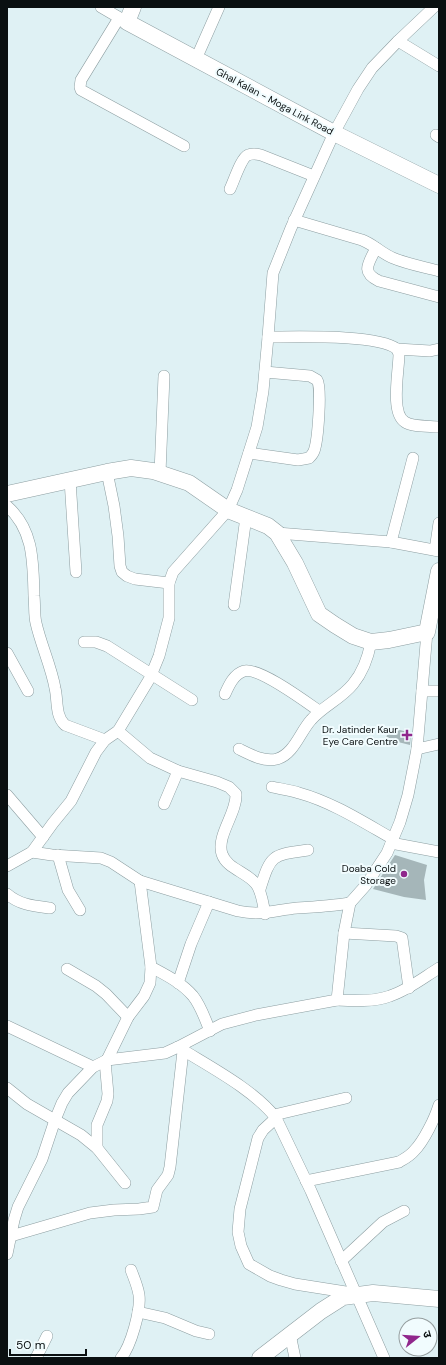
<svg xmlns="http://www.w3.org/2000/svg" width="446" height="1365" viewBox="0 0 446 1365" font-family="'DM Sans','Noto Sans Devanagari',sans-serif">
	<rect width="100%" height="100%" fill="#dff1f4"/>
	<g fill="#a5b6b9">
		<path d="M389,727L411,733L410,745L386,739Z"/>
		<path d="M395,855L427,865L424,880L426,900L404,897L373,889Z"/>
	</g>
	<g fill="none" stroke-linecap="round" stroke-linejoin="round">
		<g stroke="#8d9ea1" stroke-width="12">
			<g id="street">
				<path d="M101,7L125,21"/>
				<path d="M434,7L398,41L439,66"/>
				<path d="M119,18L81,80L80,87L81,90L184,146"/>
				<path d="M196,59L219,7"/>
				<path d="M436,135L439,137"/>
				<path d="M230,189C234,181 241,158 248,155C252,153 257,154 261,155L314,176"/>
				<path d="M294,220L362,240C373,244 381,253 393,258C407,264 424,267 439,271"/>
				<path d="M376,248C369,263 360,272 379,281L439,297"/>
				<path d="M268,337C296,337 378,334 397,349L399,354C399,370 390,413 405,422C412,427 430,426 439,427"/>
				<path d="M397,349L430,351L439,349"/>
				<path d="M249,453L298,460L309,458C311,456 313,454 314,451C318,441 322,387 317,380L310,376L265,372"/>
				<path d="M107,472L114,506L118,536L120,566L122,572L127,576L135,579L169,583"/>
				<path d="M160,473L164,376"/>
				<path d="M70,480L76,572"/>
				<path d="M7,506C34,530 33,562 34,596C35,605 34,615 36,623C41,645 51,666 55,688C58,700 55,716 65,725L105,740"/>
				<path d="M277,533L391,542L439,551"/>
				<path d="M391,542L413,458"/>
				<path d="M435,550L439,523"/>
				<path d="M234,605L246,517"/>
				<path d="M84,642H96L107,646L192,700"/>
				<path d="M7,653L28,691"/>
				<path d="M422,691H439"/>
				<path d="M225,694C229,685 234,674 244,671C259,667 306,702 319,711"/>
				<path d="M118,731L150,758L178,771L217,782L229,787L236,794C237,813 216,836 222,854C227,869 247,872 256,884C262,892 263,904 265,914"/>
				<path d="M239,749C251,755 264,762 277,759C294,754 300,732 311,720C323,706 341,699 353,684C363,672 368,658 371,642"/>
				<path d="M417,749L439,744"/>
				<path d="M272,787C281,789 290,790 299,793C332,802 363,822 393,839"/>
				<path d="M7,795L43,837"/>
				<path d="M164,804L178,771"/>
				<path d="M391,843L439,852"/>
				<path d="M32,852L52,855L101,858L111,862L140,881L238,911C261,916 275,910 297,908C315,907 332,906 350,903"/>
				<path d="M58,855L68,890L80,910"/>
				<path d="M7,866L32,852L53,823L71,801L96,752L105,740L118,731L150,678L159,656L169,618V583L173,572L228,510L237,490L257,427L263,391L268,337L273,273L291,228L334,133L358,89L372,68L398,41"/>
				<path d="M260,889C271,854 272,855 308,850"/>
				<path d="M7,894C20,905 33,906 50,908"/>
				<path d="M344,933L396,936L402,938L409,988"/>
				<path d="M151,967C166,975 182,983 193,996C201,1006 205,1019 210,1031"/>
				<path d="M67,969L96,986L106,994L128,1017"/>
				<path d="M178,983L191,944L209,902"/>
				<path d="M337,1000C353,1001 374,1002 390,996C408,990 423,978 439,968"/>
				<path d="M7,1026L93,1067"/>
				<path d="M178,1047C210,1067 253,1089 276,1118L311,1191L384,1358"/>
				<path d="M107,1060L128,1017L144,996L150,983L151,967L140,881"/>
				<path d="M7,1088L27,1104L81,1135L97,1148L125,1183"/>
				<path d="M274,1115L346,1098"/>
				<path d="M276,1118L263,1130L258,1138L240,1209L238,1232L241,1246L249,1264L270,1276L281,1280L295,1284L352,1293"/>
				<path d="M97,1148V1125L107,1101L108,1094L105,1061"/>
				<path d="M306,1181L399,1162C404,1159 410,1156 414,1151C424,1141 435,1118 439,1105"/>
				<path d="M7,1235L11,1236L90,1213L114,1210L139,1209L153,1207L157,1190L168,1175L170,1167L183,1051"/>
				<path d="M7,1254L14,1220L18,1207L42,1159L55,1120L62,1103L68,1093L93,1067L107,1060L165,1053L178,1047L222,1024L256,1015L337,1000L344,933L350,903L366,885L387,853L400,822L408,795L417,749L427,632"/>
				<path d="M341,1261L383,1222L404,1211"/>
				<path d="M138,1312L165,1318L196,1331L209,1334"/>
				<path d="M290,1334L295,1358"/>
				<path d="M36,1358L47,1336"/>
				<path d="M121,1358C131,1346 141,1310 139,1295C138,1287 134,1278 131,1270"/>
			</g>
		</g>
		<g stroke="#8d9ea1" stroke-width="17">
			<g id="secondary">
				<path d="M133,7L127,22L334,133L439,185"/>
				<path d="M7,494L107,472L131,468L153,471L189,483L228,510L268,526L277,533L295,563L319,614L335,625L353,636L371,642L389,640L427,632L439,571"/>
				<path d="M260,1358L321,1311L343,1297L373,1293L439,1299"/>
			</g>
		</g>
		<use href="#street" stroke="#fff" stroke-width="11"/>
		<use href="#secondary" stroke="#fff" stroke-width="16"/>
	</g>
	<g fill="#90278c" stroke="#f1fcfe" stroke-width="1.5">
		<path d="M405 729h4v4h4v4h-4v4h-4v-4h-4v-4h4z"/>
		<circle cx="404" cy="874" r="4"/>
	</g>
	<g text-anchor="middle" stroke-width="4" stroke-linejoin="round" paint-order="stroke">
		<g font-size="10" fill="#0a1011" stroke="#f1fcfe">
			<text transform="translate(275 101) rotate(28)" y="4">Ghal Kalan - Moga Link Road</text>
		</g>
		<g font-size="10" fill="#0a1011" stroke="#f1fcfe" text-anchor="end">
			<text x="398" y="733">Dr. Jatinder Kaur<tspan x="398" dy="12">Eye Care Centre</tspan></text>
			<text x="396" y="872">Doaba Cold<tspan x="396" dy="12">Storage</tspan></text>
		</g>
	</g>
	<rect width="446" height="1365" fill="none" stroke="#0a1011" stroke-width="16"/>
	<g transform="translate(418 1337) rotate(73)"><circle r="19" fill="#f1fcfe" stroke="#959e9f"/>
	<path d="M0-3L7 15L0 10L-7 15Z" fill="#90278c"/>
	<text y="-6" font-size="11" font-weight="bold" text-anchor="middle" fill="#0a1011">उ</text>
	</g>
	<path d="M10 1349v6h76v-6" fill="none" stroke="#0a1011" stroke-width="2"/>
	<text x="16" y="1349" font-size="12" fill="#0a1011" stroke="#f1fcfe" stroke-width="3" paint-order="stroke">50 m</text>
</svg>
